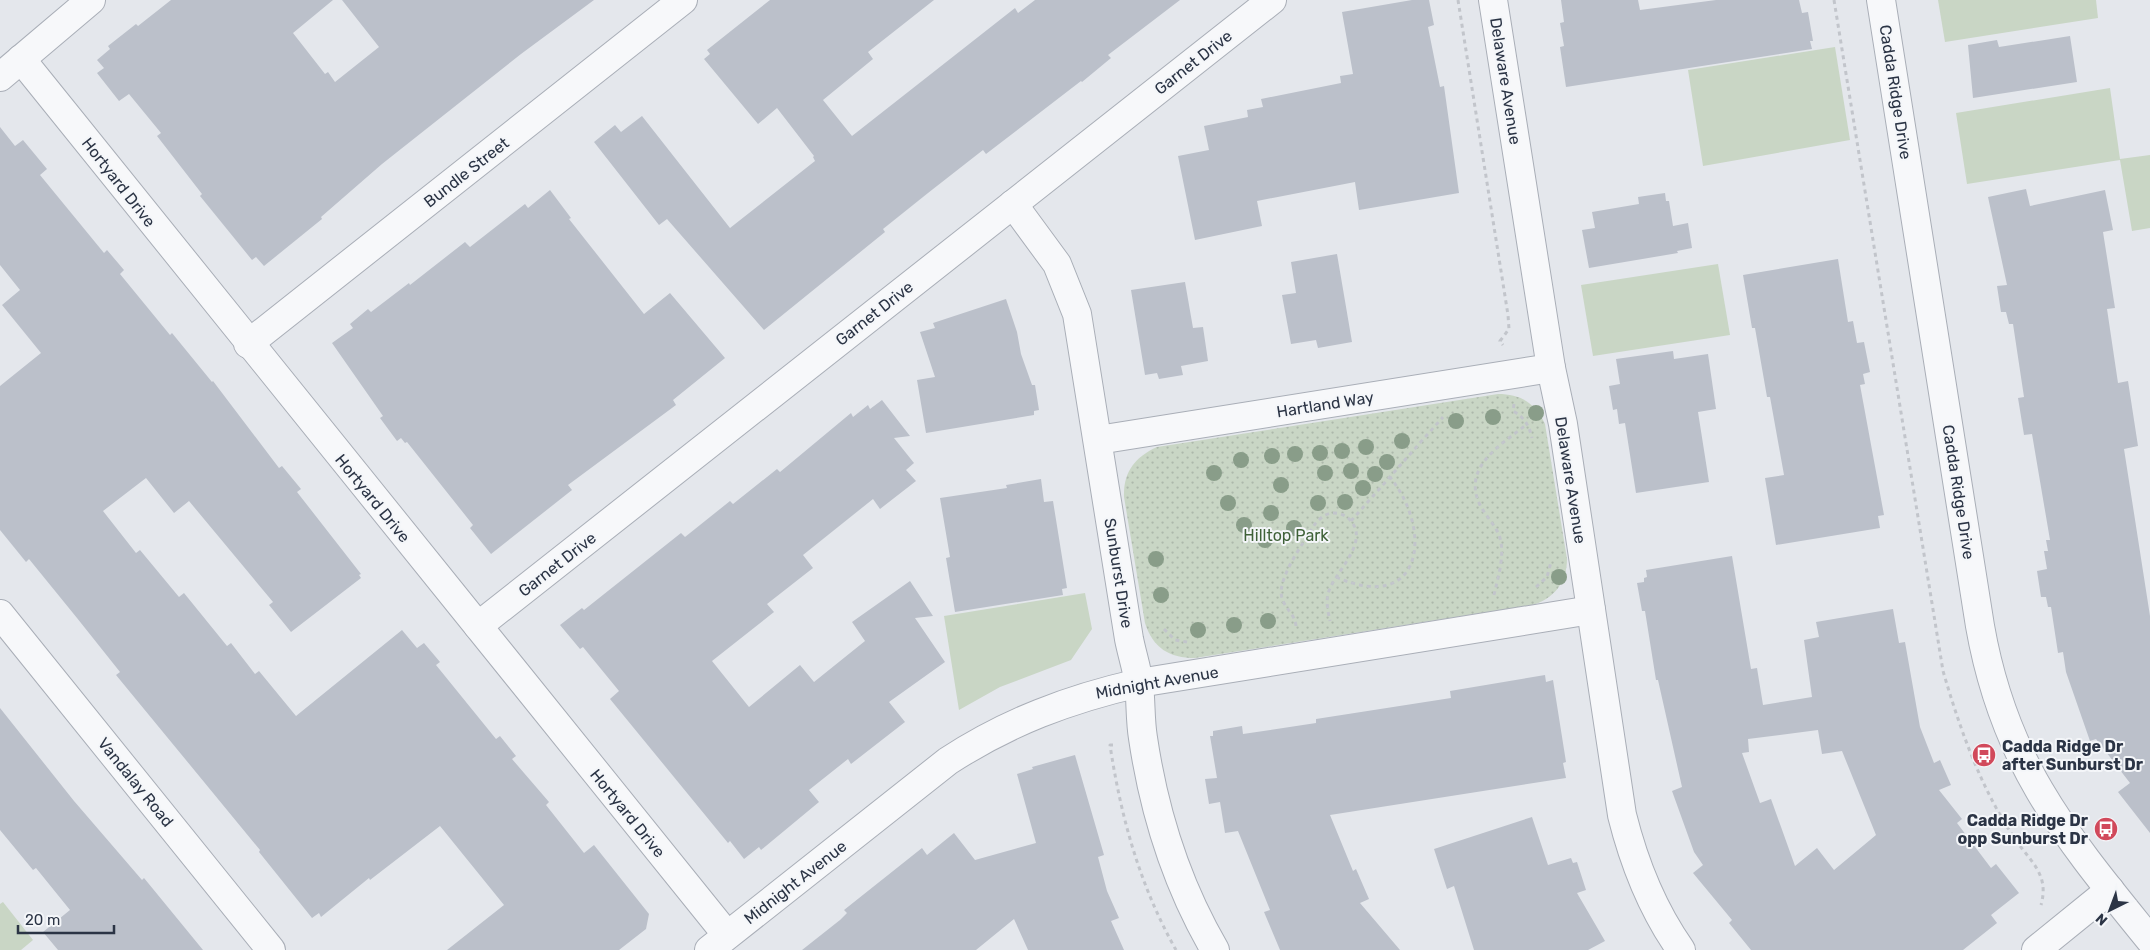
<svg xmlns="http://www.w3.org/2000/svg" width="2150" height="950" viewBox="0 0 2150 950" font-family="Rubik,sans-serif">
	<defs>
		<pattern id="park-dots" width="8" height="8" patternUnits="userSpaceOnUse" patternTransform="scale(1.25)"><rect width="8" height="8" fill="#c9d6c5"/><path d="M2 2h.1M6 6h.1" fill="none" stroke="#adb8ab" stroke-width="1.8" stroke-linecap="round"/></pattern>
	</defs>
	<rect width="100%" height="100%" fill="#e4e7ec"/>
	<g fill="#c9d6c5">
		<path d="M1938,0H2096L2098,18L1945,42Z"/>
		<path d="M1835,47L1850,140L1703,166L1688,70Z"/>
		<path d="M2110,88L2120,159L2150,155V228L2132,231L2120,160L1967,184L1956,113Z"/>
		<path d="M1718,264L1730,335L1593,356L1581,285Z"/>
		<path d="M1085,593L1092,629L1071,660L1000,687L959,710L944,616Z"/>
		<path d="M3,902L33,940L21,950H0V904Z"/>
	</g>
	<path fill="url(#park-dots)" d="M1498,394C1521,394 1535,403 1545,424L1567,559C1567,582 1554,599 1532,605L1195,658C1169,658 1153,648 1145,623L1124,497C1123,472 1135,457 1157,447Z"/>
	<g fill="#bbc0ca" fill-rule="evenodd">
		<path d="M171,0H333L293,33L325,74L328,72L335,82L379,47L342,0H594L521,54L382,164L321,217L322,219L264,266L256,257L252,260L200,196L202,194L157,136L161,133L129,94L119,101L97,73L104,68L97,60L110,49L108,46L136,24L138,26Z"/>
		<path d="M770,0H934L868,52L873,59L823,100L852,136L1015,8L1018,13L1035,0H1180L1108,55L1111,58L1082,82L1081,81L986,154L983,150L928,193L883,229L885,232L764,330L667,219L659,225L594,142L615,125L621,132L642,116L730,228L815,161L813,157L814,156L777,108L758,124L704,59L710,54L707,50Z"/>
		<path d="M1412,0H1429L1434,25L1428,27L1440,87L1444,86L1459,193L1359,210L1355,182L1257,201L1262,226L1195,240L1178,156L1209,150L1204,126L1248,117L1247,110L1263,107L1261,99L1341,83L1340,76L1353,74L1342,12Z"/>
		<path d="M1561,0H1638L1640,10L1716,0H1799L1802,13L1808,12L1813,41H1810L1812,49L1566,87L1560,47L1564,46L1560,23L1564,22Z"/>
		<path d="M2070,36L2077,82L1973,98L1968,45L1997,40L1999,47Z"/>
		<path d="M0,127L15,146L23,140L47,169L40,175L104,253L107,250L124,270L120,274L170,335L172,333L212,382L213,381L279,468L282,466L301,489L297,492L361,574L359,575L361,578L291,632L269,605L273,602L189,501L174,513L146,478L103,511L136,553L140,550L179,597L184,593L227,646L231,643L255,674L259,671L296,716L402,630L417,648L424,643L440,662L436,665L496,739L500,736L516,756L512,759L549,802L546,805L584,853L594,845L649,914L646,929L619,950H447L504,905L440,826L370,880L369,878L321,917L319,913L312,918L259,852L260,850L116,675L120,672L77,618L29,559L26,562L0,530V386L41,353L2,305L20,290L0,265Z"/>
		<path d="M2026,189L2030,206L2105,190L2113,230L2103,232L2115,308L2107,309L2118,383L2128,381L2138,446L2124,449L2150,616V833L2118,792L2130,783L2096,739L2090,741L2066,672L2063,652L2058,653L2051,607H2048L2046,597H2041L2037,571L2047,569L2044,551H2048L2046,540H2050L2032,434L2024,435L2018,398L2024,397L2013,324H2009L2006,312H2001L1997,286L2007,285L1988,197Z"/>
		<path d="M550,190L571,218L569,219L644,314L670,293L725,358L673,400L676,405L568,485L572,490L491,554L470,528L473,525L407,442L405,443L401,438L397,441L380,418L383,416L332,343L353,328L350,324L368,309L371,312L409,283L410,285L465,242L470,247L525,204L528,208Z"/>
		<path d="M1665,193L1666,201H1669L1673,226L1688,223L1692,248L1677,251L1678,253L1589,268L1582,230L1595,228L1592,212L1639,204L1638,197Z"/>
		<path d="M1337,254L1352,342L1318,348L1316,340L1291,344L1282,295L1296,293L1291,262Z"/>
		<path d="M1838,259L1848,322L1853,321L1857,343L1864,342L1870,372L1863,374L1865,384L1860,385L1884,515L1878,516L1880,528L1776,545L1765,478L1784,475L1770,397H1767L1755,328H1752L1743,275Z"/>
		<path d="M1185,282L1193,328L1203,327L1208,361L1181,366L1183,375L1159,379L1157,373L1145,375L1131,290Z"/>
		<path d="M1006,299L1017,332L1021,354L1032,385H1035L1039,410L1034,411V415L926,433L917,380L935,377L920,332L935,328L933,323Z"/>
		<path d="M1673,351L1674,359L1708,354L1716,409L1698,412L1709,482L1636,493L1625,423L1619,424L1617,409L1613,410L1609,386L1620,384L1616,359Z"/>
		<path d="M882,400L910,436L894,438L914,463L906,470L916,481L880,509L873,499L803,555L813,568L767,604L774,612L712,661L749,707L800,665L814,682L865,641L852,622L910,581L933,616L915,618L945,662L889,702L905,722L851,764L848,759L809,790L819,802L761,850L759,847L744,859L730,841L728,843L610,699L619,691L583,647L580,649L560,625L582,608L584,610L681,533L685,537L730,501L733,504L777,469L780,472L851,413L853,417L868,405L870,409Z"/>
		<path d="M1041,479L1044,502L1053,501L1067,588L1062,589L1063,595L955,612L946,558L950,557L940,498L1007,488L1006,485Z"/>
		<path d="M1732,556L1751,669L1757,668L1763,705L1812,697L1804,640L1819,637L1816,622L1893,609L1899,643L1905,642L1920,727L1934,763L1940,760L1951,785L1939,790L1962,819L1957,823L1991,868L1996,864L2019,893L1991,915L1997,923L1963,950H1751L1729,923L1732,920L1693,873L1703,865L1694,852L1672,791L1682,787L1658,680H1656L1645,611H1642L1637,583L1644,582V578L1647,577L1646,570ZM1818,730L1822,754L1842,751L1876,835L1834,870L1817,848L1795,866L1771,799L1760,803L1742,753L1749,752L1748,739Z"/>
		<path d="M1545,675L1546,682L1553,680L1566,762L1563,763L1566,778L1330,815L1353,871L1356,869L1369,899L1360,903L1400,950H1280L1264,912L1270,910L1238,831L1225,833L1220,802L1209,804L1205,779L1217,778L1210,736H1213V731L1242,726L1243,734L1316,723V719L1451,698L1450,691Z"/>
		<path d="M0,708L74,801L142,880L144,878L203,950H58L43,932L70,910L36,868L33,870L0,830Z"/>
		<path d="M1075,755L1104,855L1098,857L1107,891L1119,918L1111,921L1124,950H1028L1014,919L976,950H802L840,920L847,913L844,910L922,848L927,855L954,833L975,860L1036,843L1017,774L1033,769L1032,767Z"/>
		<path d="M1532,817L1548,865L1571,858L1573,863L1577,862L1586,890L1577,893L1605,941L1588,950H1474L1454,886L1447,889L1434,849Z"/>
	</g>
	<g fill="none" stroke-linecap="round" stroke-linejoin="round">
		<g stroke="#a9aeb7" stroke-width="30">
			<g id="minor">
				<path d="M1493,0L1551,368L1563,424L1622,815C1634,863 1652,909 1681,950"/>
				<path d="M1881,0L1980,626C2004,763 2065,835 2150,940"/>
				<path d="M21,59L727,935"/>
				<path d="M0,77L91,0"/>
				<path d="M1013,204L1057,264L1077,314L1129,639C1132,654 1137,669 1139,684C1141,702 1140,720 1143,738C1154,812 1177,885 1215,950"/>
				<path d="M248,344L683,0"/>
				<path d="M1098,440L1551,368"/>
				<path d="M0,614L271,950"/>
				<path d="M478,626L1272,0"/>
				<path d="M709,950L948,761C1008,722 1069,699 1139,683L1591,610"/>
				<path d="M2036,950L2110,890"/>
			</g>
		</g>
		<g stroke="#c2c5cb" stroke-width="3" stroke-dasharray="4 4" stroke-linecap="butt">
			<path d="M1458,0L1508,315L1509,329L1500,341L1503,345"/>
			<path d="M1834,0L1943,671C1960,729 1980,786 2013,836C2029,861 2050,873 2041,905"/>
			<path d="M1514,404L1513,411C1524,417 1529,425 1532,438"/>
			<path d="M1351,521L1443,417"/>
			<path d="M1336,577C1422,615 1434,532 1390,477"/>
			<path d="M1536,587L1547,577L1551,562"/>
			<path d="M1494,595C1498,577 1505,556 1500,538C1496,525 1486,517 1480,505C1461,466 1503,444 1527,424"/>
			<path d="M1296,626C1295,614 1285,609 1282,598C1276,579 1305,541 1315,524C1320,518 1326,513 1334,513C1341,513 1347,516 1351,521C1370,544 1333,573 1328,594C1326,603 1328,612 1330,621"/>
			<path d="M1164,629L1175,640L1187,642"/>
			<path d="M1113,745H1110C1121,818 1140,886 1176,950"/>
		</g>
		<use href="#minor" stroke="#f7f8fa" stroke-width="28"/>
	</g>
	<g fill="#899d89">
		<circle cx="1536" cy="413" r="8"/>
		<circle cx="1493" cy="417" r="8"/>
		<circle cx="1456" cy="421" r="8"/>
		<circle cx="1402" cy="441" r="8"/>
		<circle cx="1366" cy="447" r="8"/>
		<circle cx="1342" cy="451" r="8"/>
		<circle cx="1320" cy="453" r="8"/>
		<circle cx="1295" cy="454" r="8"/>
		<circle cx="1272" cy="456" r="8"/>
		<circle cx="1241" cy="460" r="8"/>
		<circle cx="1387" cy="462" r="8"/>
		<circle cx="1351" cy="471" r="8"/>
		<circle cx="1214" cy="473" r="8"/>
		<circle cx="1325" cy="473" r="8"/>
		<circle cx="1375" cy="474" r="8"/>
		<circle cx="1281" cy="485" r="8"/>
		<circle cx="1363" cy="488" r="8"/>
		<circle cx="1345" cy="502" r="8"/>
		<circle cx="1228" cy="503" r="8"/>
		<circle cx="1318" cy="503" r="8"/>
		<circle cx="1271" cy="513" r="8"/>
		<circle cx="1244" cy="525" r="8"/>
		<circle cx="1294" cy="528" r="8"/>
		<circle cx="1265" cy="540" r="8"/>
		<circle cx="1156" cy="559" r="8"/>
		<circle cx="1559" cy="577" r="8"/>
		<circle cx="1161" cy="595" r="8"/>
		<circle cx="1268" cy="621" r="8"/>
		<circle cx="1234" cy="625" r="8"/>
		<circle cx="1198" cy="630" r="8"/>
	</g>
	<defs>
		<g id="bus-disc" transform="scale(1.25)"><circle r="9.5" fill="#d1495b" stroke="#f4f6f9"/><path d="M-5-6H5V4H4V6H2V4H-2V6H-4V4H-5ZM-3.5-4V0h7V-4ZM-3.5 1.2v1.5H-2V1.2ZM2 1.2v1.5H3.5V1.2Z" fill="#fff"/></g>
	</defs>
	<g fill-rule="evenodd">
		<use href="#bus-disc" x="1984" y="755"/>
		<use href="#bus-disc" x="2106" y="829"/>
	</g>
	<g text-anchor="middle" stroke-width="4" stroke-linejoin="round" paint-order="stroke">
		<g font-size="16" fill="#2b3445" stroke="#f4f6f9">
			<text transform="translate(1193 62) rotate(-38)" y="6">Garnet Drive</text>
			<text transform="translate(1506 81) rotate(81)" y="6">Delaware Avenue</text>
			<text transform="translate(1896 92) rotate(81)" y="6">Cadda Ridge Drive</text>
			<text transform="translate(466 172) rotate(-38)" y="6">Bundle Street</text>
			<text transform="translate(119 182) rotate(52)" y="6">Hortyard Drive</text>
			<text transform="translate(874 313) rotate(-38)" y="6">Garnet Drive</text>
			<text transform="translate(1325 404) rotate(-9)" y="6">Hartland Way</text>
			<text transform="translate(1571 480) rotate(81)" y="6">Delaware Avenue</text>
			<text transform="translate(1959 492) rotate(81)" y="6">Cadda Ridge Drive</text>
			<text transform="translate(373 498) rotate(51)" y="6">Hortyard Drive</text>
			<text transform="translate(557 564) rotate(-38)" y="6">Garnet Drive</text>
			<text transform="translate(1119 573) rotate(81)" y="6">Sunburst Drive</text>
			<text transform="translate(1157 682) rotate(-10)" y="6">Midnight Avenue</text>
			<text transform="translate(136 782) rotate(51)" y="6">Vandalay Road</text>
			<text transform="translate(628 813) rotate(51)" y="6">Hortyard Drive</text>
			<text transform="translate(795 882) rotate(-38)" y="6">Midnight Avenue</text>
		</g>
		<g font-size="16" fill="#3f6138" stroke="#f4f6f9">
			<text x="1286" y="541">Hilltop Park</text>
		</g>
		<g font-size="16" font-weight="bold" fill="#2b3445" stroke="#f4f6f9" text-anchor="start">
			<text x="2002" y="752">Cadda Ridge Dr<tspan x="2002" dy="18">after Sunburst Dr</tspan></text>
			<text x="2088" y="826" text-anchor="end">Cadda Ridge Dr<tspan x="2088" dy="18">opp Sunburst Dr</tspan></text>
		</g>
	</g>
	<g transform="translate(2110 910) rotate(222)" stroke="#f4f6f9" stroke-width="4" paint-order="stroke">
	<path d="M0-4L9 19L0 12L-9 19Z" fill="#2b3445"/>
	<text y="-8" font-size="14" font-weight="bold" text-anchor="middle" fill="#2b3445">N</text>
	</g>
	<path d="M18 925v8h96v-8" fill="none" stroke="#2b3445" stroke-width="2.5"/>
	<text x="25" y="925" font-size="15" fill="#2b3445" stroke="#f4f6f9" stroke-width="4" paint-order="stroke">20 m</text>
</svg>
